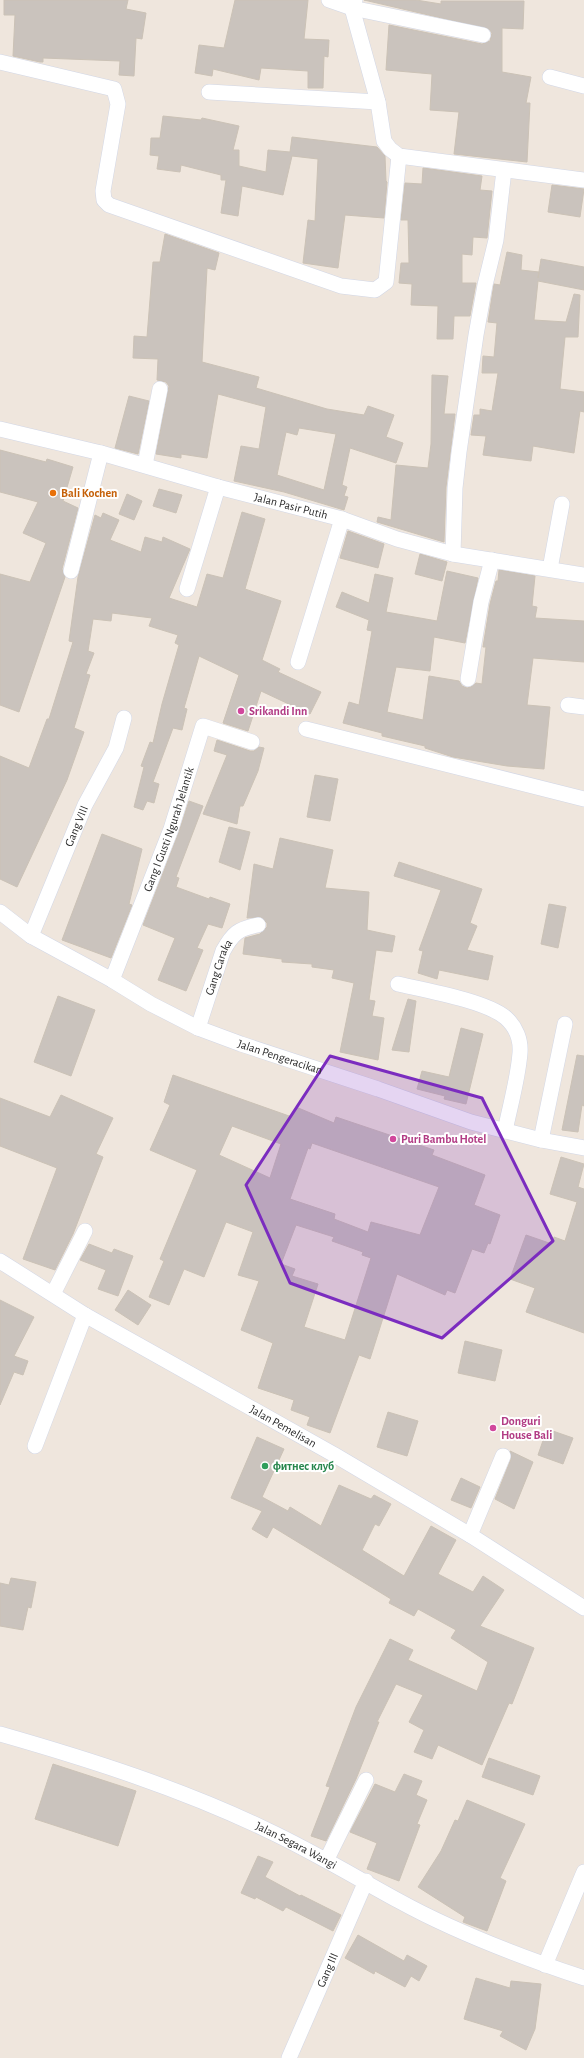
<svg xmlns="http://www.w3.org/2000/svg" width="584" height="2058" viewBox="0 0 584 2058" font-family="'Alegreya Sans',sans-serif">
	<rect width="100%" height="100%" fill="#efe6dd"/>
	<g fill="#cac3bd" stroke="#cbc2b6" fill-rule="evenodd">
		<path d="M4,0H128L126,9L146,13L142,39L136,38L134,76L119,75L120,61L43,58V62H40L13,56L15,15H4Z"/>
		<path d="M235,0H308L304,39L329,40L328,57L324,56L323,88H308V71L261,68L259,80L213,69L212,76L195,73L199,45L224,48Z"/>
		<path d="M364,0H416L441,4V1H524L523,29L502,28V72L531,77L526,103H530L527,162L454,154L459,112L430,110L432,74L386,70L389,25L482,44L490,41L492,33L489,29Z"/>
		<path d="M163,116L201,120L202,118L239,126L233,150H239V166L266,172L268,150L290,152L292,137L377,147L385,156L386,181L387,182L384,218L345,215L338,268L303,263L308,220L315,221L318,159L292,156L283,195L242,186L238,216L221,213L226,180H221V175L181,165L180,172L157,169L159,156L150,155L151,138H160Z"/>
		<path d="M423,168L482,176L480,190L492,191L487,238L473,237L472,255L462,254V283H476L470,316H454L453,339H437L438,306L411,305L412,284L399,283L401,263H409L408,220H401L405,183L422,184Z"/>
		<path d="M552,185L584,189L580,217L548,212Z"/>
		<path d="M165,234L219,253L215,270L207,268L202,362L259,377L256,388L327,409L364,415L368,406L394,415L386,437L403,443L396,463L350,448L342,485L347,487L344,496L348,497L344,510L284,492L234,481L241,446L259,449L266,407L218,394L207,458L181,454V458L156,454L169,386L166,382L157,380L158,359L133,358L134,336L147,337L153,262H160ZM299,428L336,434L324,490L277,475L286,432L297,435Z"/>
		<path d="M507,252L522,255L521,270L539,272L538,278L541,259L584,267V290L538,281L534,320L566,322L574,294L580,295L578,337H565L560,389L584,392V412L580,411L574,453L533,446L531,461L483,455L486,436L471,435L474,415H480V409L492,411L498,373H482L483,356L494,357L497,323L488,322L494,284L500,285Z"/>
		<path d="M432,375L448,376L444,414H455L446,487L444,542L377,522L378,517L391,520L396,465L428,468L431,444Z"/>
		<path d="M129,396L149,401L138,454L115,448Z"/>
		<path d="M0,450L46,462L47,459L73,467L63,501L78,508L62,569L65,577L19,712L0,705V574L30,582L46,543L23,533L38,502L0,492Z"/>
		<path d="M159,489L182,495L176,513L153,506Z"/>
		<path d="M127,494L142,501L134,520L119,514Z"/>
		<path d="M242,512L265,519L245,589L281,601L262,660L280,669L278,672L321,692L310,714L261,691L248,731L223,723L239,675L199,656L184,708L187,709L182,730L173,728L153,782L159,784L154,803L147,801L143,810L134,807L144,767L141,766L150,742L153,743L162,704L179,645L175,643L178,635L149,626L152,618L112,613L111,621L93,619L88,651L94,653L86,674L90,675L74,728L84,732L67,780L17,887L0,879V756L29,768L47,719H49L73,642L69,641L78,577L95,515L101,518L103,513L119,520L110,540L141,552L145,537L162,542L163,537L190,549L169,598L197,607L207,574L223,578Z"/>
		<path d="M348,531L384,544L378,568L340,558Z"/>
		<path d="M420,554L447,562L442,581L415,574Z"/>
		<path d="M499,570L535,576L532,606L537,607L535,618L584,621V662L533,658L527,705L550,707L544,769L507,766L453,757L425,748V746L382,736V733L343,723L349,702L359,705L372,631L367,630L369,620L336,607L342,592L369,603L375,574L393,578L386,612L437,621L447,571L478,578L465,643L434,637L430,671L396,667L387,712L423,720L429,676L459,681L462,686L467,688L471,687L476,683L482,684L486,647H483L490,604L496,581H498Z"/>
		<path d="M217,740L250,751H254L259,747L264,748L258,771L243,806H240L237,824L203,814L227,755L214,751Z"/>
		<path d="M315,775L338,779L330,821L307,817Z"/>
		<path d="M189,801L203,806L176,877L179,878L176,887L209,899L210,897L230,904L222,928L208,924L197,948L203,950L186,991L158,980L175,938L143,925L179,832Z"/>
		<path d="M229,827L250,832L240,870L219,862Z"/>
		<path d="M102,834L142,849L129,904L132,905L111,958L62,940Z"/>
		<path d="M280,838L333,850L325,888L369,892L367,930L395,936L392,952L376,950L369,1000L375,1001L372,1016L384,1018L378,1060L340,1052L354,983L332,978L334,970L312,967V964L282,962V959L243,954L245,938L260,934L267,927V923L261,917L247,918L254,864L273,869Z"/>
		<path d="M399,862L482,889L470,923L477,926L467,950L493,956L488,980L439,970L437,979L418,973L423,951L419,950L441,890L394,876Z"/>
		<path d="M549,904L566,907L558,948L541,944Z"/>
		<path d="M58,996L95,1010L71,1076L34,1062Z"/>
		<path d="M408,999L416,1001L409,1052L392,1050Z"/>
		<path d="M461,1028L483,1034L466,1104L444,1099L445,1096L417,1089L422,1071L449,1077Z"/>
		<path d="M577,1055L584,1056V1106L582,1105L578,1132L562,1130Z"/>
		<path d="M173,1075L292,1117L296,1107L334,1123L336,1117L434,1150L432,1155L485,1175L474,1205L500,1215L490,1244L488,1243L484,1253L472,1249L455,1293L447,1290L445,1295L397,1274L370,1359L359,1355L330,1433L307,1425L310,1417L291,1410L294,1400L258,1388L273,1343L241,1330L259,1281L238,1275L253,1232L226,1222L204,1277L184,1269L169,1305L149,1297L164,1261L160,1259L197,1170L150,1150L170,1105L164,1102ZM232,1126L281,1144L270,1178L219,1155ZM312,1143L439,1187L420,1235L371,1222L368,1232L334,1219L335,1214L290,1199L308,1148L310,1149ZM296,1225L334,1237L332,1241L363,1252L362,1255L371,1258L345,1340L304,1327L318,1284L292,1276L295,1269L281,1264Z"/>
		<path d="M61,1095L113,1118L96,1154L103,1157L73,1234L55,1270L23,1259L57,1168L0,1146V1098L50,1117Z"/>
		<path d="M561,1157L584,1164L578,1187L584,1189V1333L526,1312L535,1288L510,1279L526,1235L552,1244L554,1237L565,1241L577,1202L550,1194Z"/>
		<path d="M89,1244L112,1253L114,1249L133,1256L118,1296L98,1289L106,1270L80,1260Z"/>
		<path d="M128,1290L151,1305L138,1325L115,1310Z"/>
		<path d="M0,1300L34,1317L14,1356L28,1361L23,1375L14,1372L0,1405Z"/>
		<path d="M465,1341L502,1350L495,1381L458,1373Z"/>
		<path d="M388,1412L418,1421L407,1456L377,1447Z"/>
		<path d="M547,1429L573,1438L563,1464L538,1455Z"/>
		<path d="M257,1437L284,1449L262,1497L288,1511L290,1507L321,1526L339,1485L371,1499L374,1495L391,1504L379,1526L375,1524L362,1550L404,1576L431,1526L456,1540L438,1574L473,1592L483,1576L504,1590L480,1626L534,1648L512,1704L509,1703L482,1765L438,1745L432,1759L414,1752L424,1730L409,1722L423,1695L396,1684L377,1722H379L356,1779L326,1841L311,1836L330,1787L326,1786L356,1707L390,1639L413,1650L408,1660L477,1691L488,1662L451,1638L456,1630L418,1609L414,1616L389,1603L391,1599L273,1527L267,1538L252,1529L262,1511L231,1498Z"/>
		<path d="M510,1451L533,1462L514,1509L495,1499L511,1459Z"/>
		<path d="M461,1478L480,1487L471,1508L451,1500Z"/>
		<path d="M11,1578L36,1582L31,1608L28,1607L23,1630L0,1626V1583L9,1585Z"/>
		<path d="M489,1758L540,1776L533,1795L482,1777Z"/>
		<path d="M53,1764L136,1791L118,1846L35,1819Z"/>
		<path d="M404,1774L422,1781L416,1795L427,1800L417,1824L420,1825L399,1881L367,1869L377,1843L350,1832L375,1784L395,1792Z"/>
		<path d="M467,1800L525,1824L500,1878L506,1881L487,1931L463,1922L465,1917L418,1887L441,1851L455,1820L458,1821Z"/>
		<path d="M258,1856L273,1862L265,1877L300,1896L301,1895L341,1915L333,1931L286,1907L283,1911L256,1897L255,1899L241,1893Z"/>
		<path d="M358,1935L404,1961L407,1955L427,1966L419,1981L411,1976L405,1987L375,1971L374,1974L345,1958Z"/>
		<path d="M476,1978L510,1988L511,1981L541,1984L535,2029L526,2050L500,2036L503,2031L464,2019Z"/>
	</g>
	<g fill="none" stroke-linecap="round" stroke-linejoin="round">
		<g stroke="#d2d7e6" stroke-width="16">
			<g id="minor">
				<path d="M329,0L352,8L483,35"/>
				<path d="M355,0L352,8L378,102L384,141L390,149L399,156L584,180"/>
				<path d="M0,62L114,89L118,104L103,191L104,200L109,205L341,286L375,290L386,282L399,156"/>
				<path d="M550,77L584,86"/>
				<path d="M209,92L378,102"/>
				<path id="s1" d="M0,429L101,453L218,487L342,519L397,539L453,554L584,575"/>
				<path d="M145,465L160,389"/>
				<path d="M453,554L455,488L459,452L476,335L485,285L496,240L504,170"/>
				<path d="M550,569L562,504"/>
				<path d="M71,571L101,453"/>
				<path d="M187,589L218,487"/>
				<path d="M298,662L342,519"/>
				<path d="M468,679L481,602L492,560"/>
				<path d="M568,705L584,707"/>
				<path d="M306,729L584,799"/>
				<path id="s2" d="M0,912L31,936L112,980L151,1004L198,1028L241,1044L378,1089L471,1122L541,1140L584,1148"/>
				<path id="s3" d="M31,936L85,805L116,748L124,718"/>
				<path id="s4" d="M112,980L171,829L203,726L252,742"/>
				<path d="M398,984C424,990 487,1001 506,1018C516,1027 521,1040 520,1053C518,1079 510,1106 505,1131"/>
				<path id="s5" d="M198,1028L223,951C233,933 238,929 258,925"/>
				<path d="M541,1140L565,1024"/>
				<path id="s6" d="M0,1261L85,1315L333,1454L470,1535L584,1608"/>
				<path d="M53,1294L85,1231"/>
				<path d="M35,1446L85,1315"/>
				<path d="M470,1535L503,1456"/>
				<path id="s7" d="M0,1734C91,1760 182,1789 267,1830C312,1851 355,1877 399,1901C457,1933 521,1957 584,1978"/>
				<path d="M327,1859L366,1780"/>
				<path d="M545,1965L584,1872"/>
				<path id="s8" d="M289,2058L366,1881"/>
			</g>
		</g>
		<use href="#minor" stroke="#fff" stroke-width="15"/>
	</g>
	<path fill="#7b2cbf" fill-opacity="0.2" stroke="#7b2cbf" stroke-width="3" stroke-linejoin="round" d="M330,1056L482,1098L553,1241L442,1338L290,1283L246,1185Z"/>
	<circle fill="#e8710a" stroke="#fff" stroke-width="1.5" cx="53" cy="493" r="4"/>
	<g fill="#d1479c" stroke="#fff" stroke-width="1.5">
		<circle cx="241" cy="711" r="4"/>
		<circle cx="393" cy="1139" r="4"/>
		<circle cx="493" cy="1428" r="4"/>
	</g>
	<circle fill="#2e9e5b" stroke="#fff" stroke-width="1.5" cx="265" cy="1466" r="4"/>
	<g text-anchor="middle" stroke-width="4" stroke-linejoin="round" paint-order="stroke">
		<g font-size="12" font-weight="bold" fill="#c56008" stroke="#fff" text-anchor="start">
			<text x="61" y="497">Bali Kochen</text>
		</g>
		<g font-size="12" fill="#2c2c2c" stroke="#fff">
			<text dy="4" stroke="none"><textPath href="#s1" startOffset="301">Jalan Pasir Putih</textPath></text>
			<text dy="4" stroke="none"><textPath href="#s3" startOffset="119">Gang VIII</textPath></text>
			<text dy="4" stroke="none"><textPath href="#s4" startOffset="161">Gang I Gusti Ngurah Jelantik</textPath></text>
			<text dy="4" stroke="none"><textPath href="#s5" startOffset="64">Gang Caraka</textPath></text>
			<text dy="4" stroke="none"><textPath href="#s2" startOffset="317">Jalan Pengeracikan</textPath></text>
			<text dy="4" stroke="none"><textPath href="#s6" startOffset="328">Jalan Pemelisan</textPath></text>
			<text dy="4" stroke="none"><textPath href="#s7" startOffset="317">Jalan Segara Wangi</textPath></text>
			<text dy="4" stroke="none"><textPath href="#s8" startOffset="96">Gang III</textPath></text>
		</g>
		<g font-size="12" font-weight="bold" fill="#b23c85" stroke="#fff" text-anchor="start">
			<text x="249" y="715">Srikandi Inn</text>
			<text x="401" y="1143">Puri Bambu Hotel</text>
			<text x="501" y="1425">Donguri<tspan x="501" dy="14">House Bali</tspan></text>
		</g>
		<g font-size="12" font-weight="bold" fill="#27864d" stroke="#fff" text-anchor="start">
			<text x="273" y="1470">фитнес клуб</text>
		</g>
	</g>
</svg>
